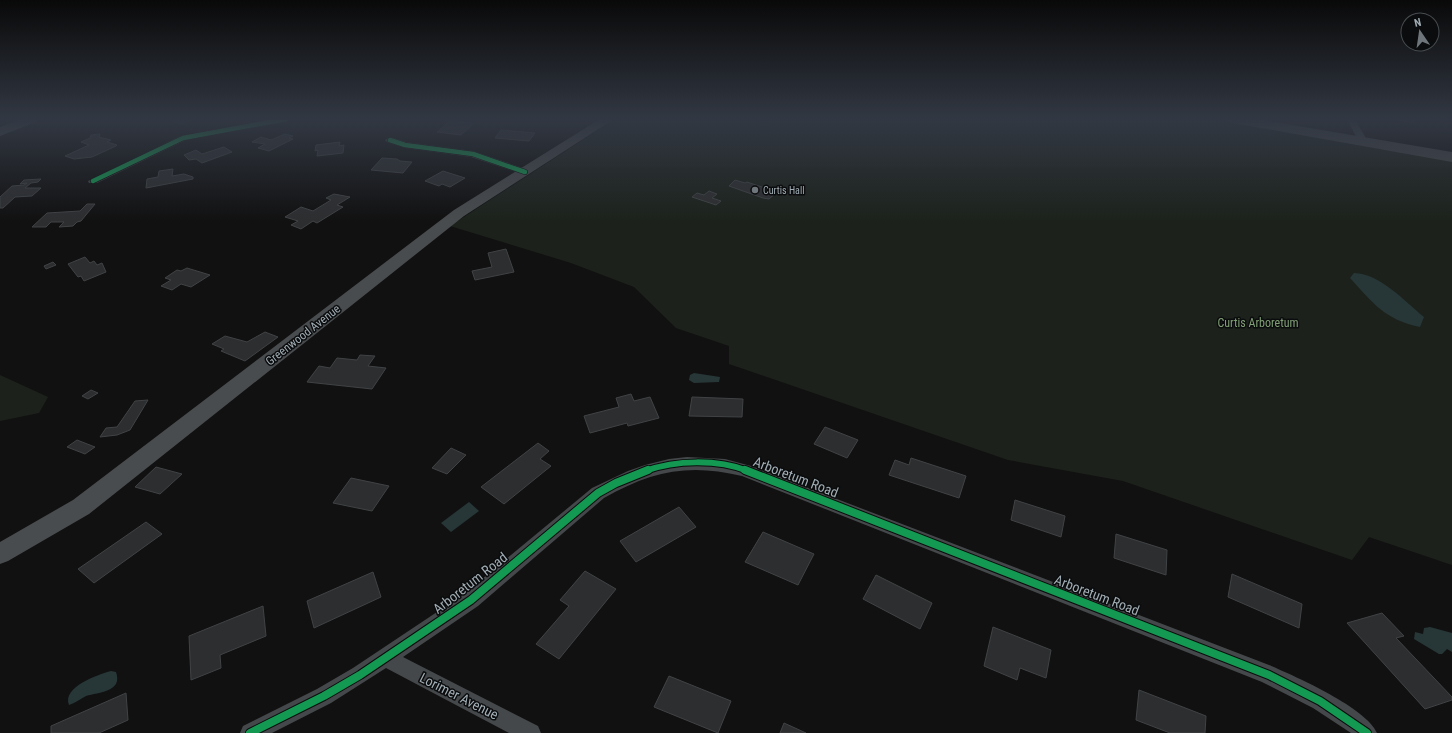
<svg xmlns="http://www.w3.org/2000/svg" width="1452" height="733" viewBox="0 0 1452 733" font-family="'Roboto Condensed',sans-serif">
	<rect width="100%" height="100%" fill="#111"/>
	<g fill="#1c221b">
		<path d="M615,119H1218L1452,161V565L1369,537L1352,560L1123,481L1008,460L729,364V346L676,328L634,287L571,263L450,226Z"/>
		<path d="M0,375L48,397L39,413L0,421Z"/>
	</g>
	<g fill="#273637">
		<path d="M1354,273C1381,274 1404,301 1424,317L1420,327C1384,319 1374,304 1350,278Z"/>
		<path d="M694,373L720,377L719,382L694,383L689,380L690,375Z"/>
		<path d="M469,502L479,511L451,532L441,523Z"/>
		<path d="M1430,627L1452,633V652L1447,649L1442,654H1439L1414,639L1415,632L1423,634L1424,628Z"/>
		<path d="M111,671L116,672C123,692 99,692 86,696C80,699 75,703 69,705C62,687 97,675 111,671Z"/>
	</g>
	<g fill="#2d2e30" stroke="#404345">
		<path d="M177,119H192L182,124L172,121Z"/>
		<path d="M1397,119H1413L1414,122L1397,120Z"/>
		<path d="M450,121L474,123L461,135L437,132Z"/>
		<path d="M501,130L535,133L529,141L495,138Z"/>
		<path d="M100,134L99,137L111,140L107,142L117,145L116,146L92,157L74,159L65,156L89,145L81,142L90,138L91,135Z"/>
		<path d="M285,134L293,136L289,138L293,139L269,151L258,148L265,144L252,142L261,137L271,140Z"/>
		<path d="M340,142L339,146L344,145L343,153L317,156L318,150L315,151L316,145Z"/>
		<path d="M224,147L232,152L202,163L196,159L189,160L184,155L196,150L202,154Z"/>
		<path d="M382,158L397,159L400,161L412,162L403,173L371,170Z"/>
		<path d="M173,169L172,176L184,174L193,177V179L146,188L147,179L158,177L159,171Z"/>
		<path d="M443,171L465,178L450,187L442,184L439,186L425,181Z"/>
		<path d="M41,179L38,182L31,183L25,188H41L32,196L15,197L3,208H0V197L12,186L24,185L27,183L20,184L24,180Z"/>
		<path d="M735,180L745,183L747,182L777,192L769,199L763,198L729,186Z"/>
		<path d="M709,191L717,194L712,198L721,201L716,205L692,197L697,193L704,195Z"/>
		<path d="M334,194L350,197L337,205L343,207L317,223L313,221L301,229L291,225L298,221L285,217L301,207L313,211L331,200L326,198Z"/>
		<path d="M87,204H95L81,221L77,222L73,226L59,227L64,222H51L46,227H32L47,213L80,211Z"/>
		<path d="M506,249L514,272L475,280L472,271L492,267L488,253Z"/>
		<path d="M85,257L90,263L94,261L97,265L102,263L106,272L84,281L81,276L78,277L68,264Z"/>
		<path d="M53,262L56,265L46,269L44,266Z"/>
		<path d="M187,268L210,275L191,287L181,284L172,290L161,286L171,280L165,278L177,270L181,271Z"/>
		<path d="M265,332L278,337L245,361L221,351L224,349L212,344L225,336L247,342Z"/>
		<path d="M360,355L375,356L368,366L386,368L372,389L307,382L319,366L330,368L337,358L357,360Z"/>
		<path d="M91,390L98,393L88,399L82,396Z"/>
		<path d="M631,394L634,401L650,397L659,418L628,426L627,423L590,433L584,416L619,407L616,398Z"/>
		<path d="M692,397L743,399L742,417L689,416Z"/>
		<path d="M148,400L130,430L117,435L100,437L106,428L117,427L135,401Z"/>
		<path d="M825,427L858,440L847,458L814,444Z"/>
		<path d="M77,440L95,447L85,454L67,447Z"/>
		<path d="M538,443L549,451L540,459L551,466L504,504L481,487Z"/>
		<path d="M451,448L466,455L447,474L432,468Z"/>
		<path d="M911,458L966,476L959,498L889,475L895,460L909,465Z"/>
		<path d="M156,467L182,474L160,494L135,487Z"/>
		<path d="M351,478L389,486L372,511L333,503Z"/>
		<path d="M1015,500L1065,516L1061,537L1011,520Z"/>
		<path d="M679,507L696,527L636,562L620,541Z"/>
		<path d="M146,522L162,534L94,583L78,569Z"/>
		<path d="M763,532L814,554L798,585L745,562Z"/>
		<path d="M1116,534L1167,550L1166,575L1114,558Z"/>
		<path d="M585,571L616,589L559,659L536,644L569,606L560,600Z"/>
		<path d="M373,572L381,597L314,628L307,601Z"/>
		<path d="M1232,574L1302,604L1299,628L1228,597Z"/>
		<path d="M876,575L932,603L920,629L863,599Z"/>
		<path d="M263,606L266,636L220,655L221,668L191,680L189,636Z"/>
		<path d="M1382,613L1404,636L1396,638L1452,697V700L1425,709L1347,623Z"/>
		<path d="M993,627L1051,650L1046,678L1020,668L1017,680L984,666Z"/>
		<path d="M669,676L731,701L718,733L654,707Z"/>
		<path d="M1139,690L1206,716L1205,733H1170L1136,720Z"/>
		<path d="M126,693L128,720L99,733H51V726Z"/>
		<path d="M784,723L806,733H780Z"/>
	</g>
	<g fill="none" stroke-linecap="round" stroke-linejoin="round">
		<g fill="#45484a" fill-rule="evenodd">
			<path d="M271,119H291L286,122L186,140L97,183H89L88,181L180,136Z"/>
			<path d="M1347,119H1355L1368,142L1366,144H1360Z"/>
			<path d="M390,137L406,142L473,151L529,170L530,172L525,175L471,157L405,148L387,142L385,140Z"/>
			<path d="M687,457L725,459L751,466L1269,665C1295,676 1367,708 1377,733H1351L1313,708L1262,682L742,476C689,463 651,471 604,498L478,606L403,657L538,726L541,733H509L386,668L331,703L272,733H240L243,726L317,689L353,668L464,594L592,488L628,471L645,465L669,459Z"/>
		</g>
		<g fill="#494c4e" fill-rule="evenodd">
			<path d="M22,119H38L36,122L0,136V127Z"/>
			<path d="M600,119H614L464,216L89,514L8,561L0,564V542L73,500L454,210Z"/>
		</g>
		<path fill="#474a4c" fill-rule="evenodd" d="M1226,119H1257L1452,152V162L1233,123L1228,122Z"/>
		<g stroke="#0b0c0d" stroke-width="6">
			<g id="cycleway-far2">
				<path d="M390,140L405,145L473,154L525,172"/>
				<path d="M93,181L183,138L286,119"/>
			</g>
		</g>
		<g stroke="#0b0c0d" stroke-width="8">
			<path id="cycleway-far1" d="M645,471C676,460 717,459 748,471"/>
		</g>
		<g stroke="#0b0c0d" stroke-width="10">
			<g id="cycleway">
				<path d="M745,470L1269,675L1320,701L1367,733"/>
				<path d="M250,733L324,696L360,675L471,600L598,493L616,483L648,470"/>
			</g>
		</g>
		<use href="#cycleway-far2" stroke="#139951" stroke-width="4.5"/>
		<use href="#cycleway-far1" stroke="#139951" stroke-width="6"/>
		<use href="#cycleway" stroke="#139951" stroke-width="8"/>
	</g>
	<linearGradient id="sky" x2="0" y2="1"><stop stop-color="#090909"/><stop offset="0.54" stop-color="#323843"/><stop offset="1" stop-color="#323843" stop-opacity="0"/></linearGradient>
	<rect width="1452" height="221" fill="url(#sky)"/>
	<circle fill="#6f767b" stroke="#0b0c0d" stroke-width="1.5" cx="755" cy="190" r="4"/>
	<g text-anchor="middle" stroke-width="3" stroke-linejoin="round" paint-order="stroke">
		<g font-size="10" fill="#a1adb4" stroke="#0b0c0d" text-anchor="start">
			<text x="763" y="194">Curtis Hall</text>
		</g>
		<g font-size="12" fill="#82a076" stroke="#0b0c0d">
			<text x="1258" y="327">Curtis Arboretum</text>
		</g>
		<g font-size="12" fill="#a1adb4" stroke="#0b0c0d">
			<text transform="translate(303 335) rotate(-38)" y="4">Greenwood Avenue</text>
		</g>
		<g font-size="14" fill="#a1adb4" stroke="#0b0c0d">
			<text transform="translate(796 477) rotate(21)" y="5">Arboretum Road</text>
			<text transform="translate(470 583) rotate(-38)" y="5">Arboretum Road</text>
			<text transform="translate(1097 595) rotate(21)" y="5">Arboretum Road</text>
			<text transform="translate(459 696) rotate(27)" y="5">Lorimer Avenue</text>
		</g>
	</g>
	<g transform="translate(1420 32) rotate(347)"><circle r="19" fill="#0b0c0d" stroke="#474c50"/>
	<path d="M0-3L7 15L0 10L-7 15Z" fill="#6f767b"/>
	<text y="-6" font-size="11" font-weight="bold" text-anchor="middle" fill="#a1adb4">N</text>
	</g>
</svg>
